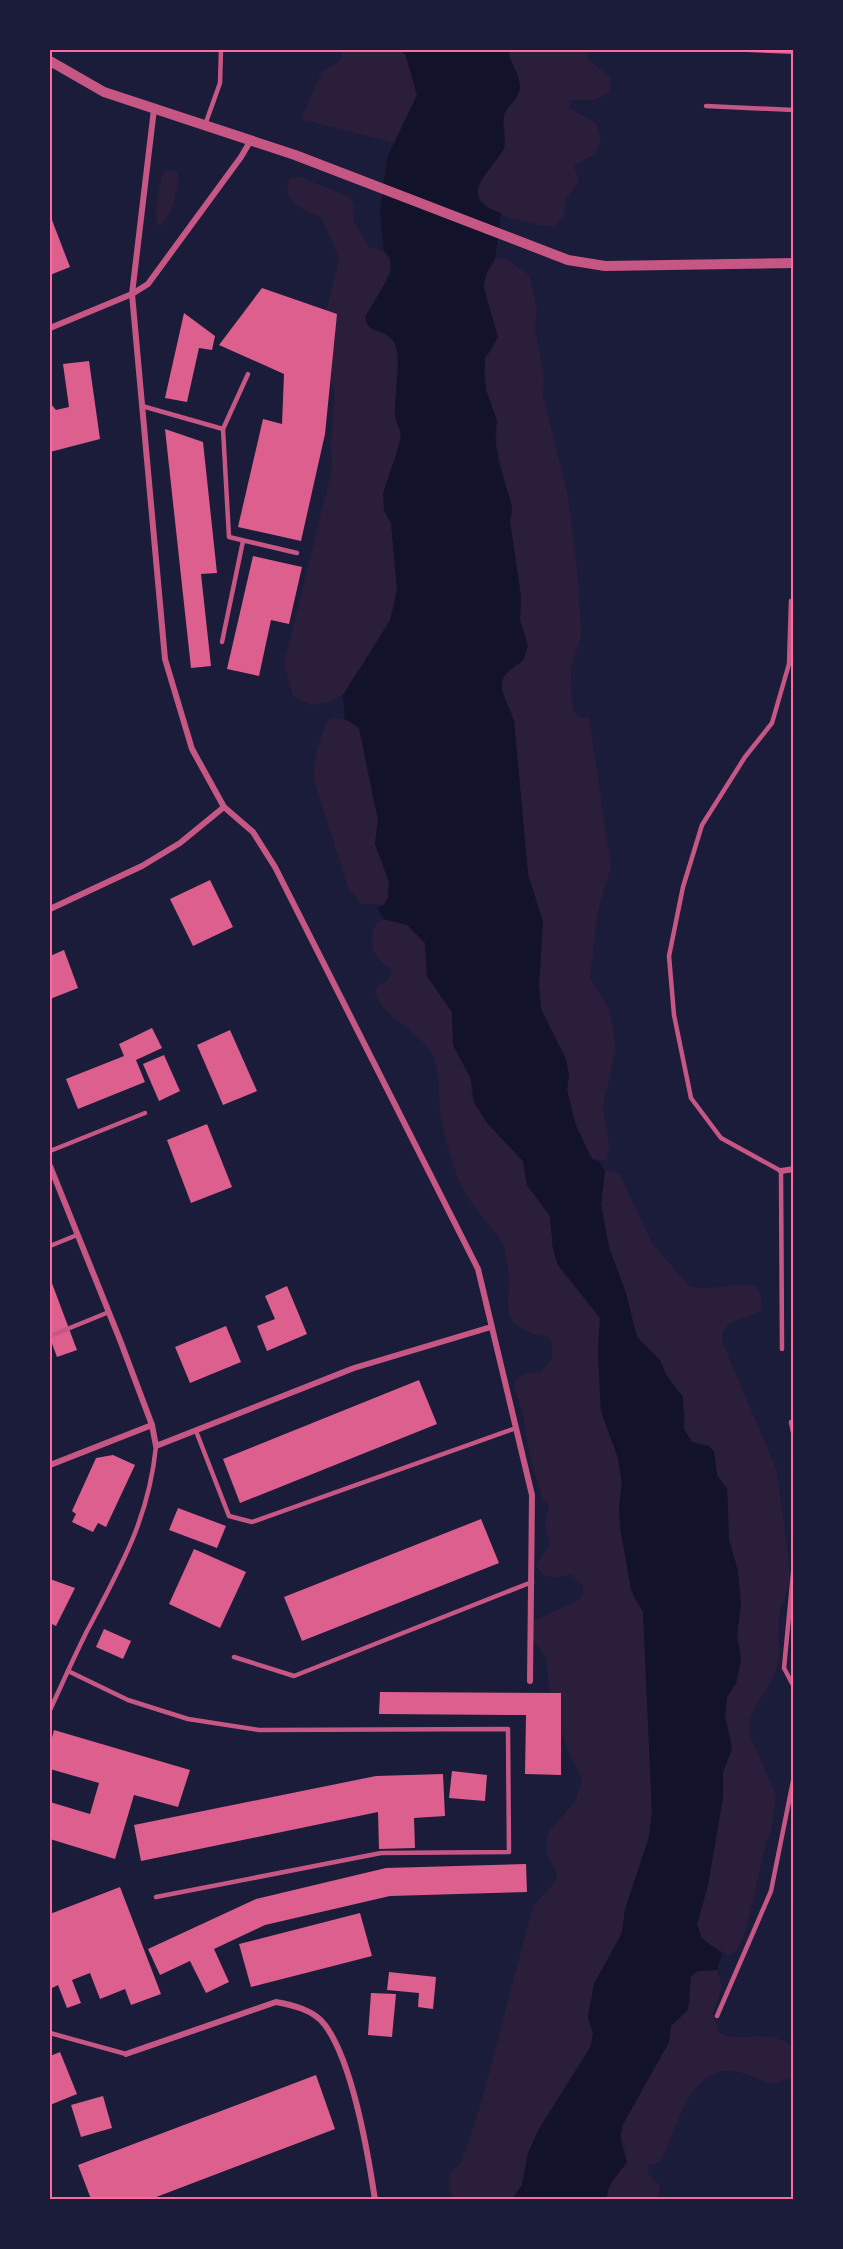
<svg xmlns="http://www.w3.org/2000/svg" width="843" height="2249" viewBox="0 0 843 2249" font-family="Raleway,sans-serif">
	<rect width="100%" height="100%" fill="#1b1b3a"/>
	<g fill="#2a1e3b">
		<path d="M339,50H401L406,56L417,95L395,143L301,119L322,71L339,62L342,55Z"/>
		<path d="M510,50H589L588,59L611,78L610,93L594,100H570L569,108L596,123L601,139L595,154L574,166L579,181L565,200L564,217L554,226C537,227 474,213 478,188C480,172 496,163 503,150C507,141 503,127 504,118C504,112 510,107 513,102C524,85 515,72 509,55Z"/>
		<path d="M173,170L178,174C180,186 170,221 159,226C152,220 159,180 165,171Z"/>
		<path d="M300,177L350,197L354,204L353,220L365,240L369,247L384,251L392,264L380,294L372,330C387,334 394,337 398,354L395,410L401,432L384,510L391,523L397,589L390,620L343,695L327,703L311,705L293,696L284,664L332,468L331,443L335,390L328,375L326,313L339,258L322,218C305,210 279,202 290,178Z"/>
		<path d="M504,258L529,275L537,307L535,331L544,372L543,396L568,496L579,586L581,636L571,668L572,704L574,712L581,718L589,717L611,867L598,910L590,978L608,1007L614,1031L615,1053L603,1106L609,1145L607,1161L592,1159L573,1119L567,1090L569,1074L541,1009L539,985L543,921L528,875L514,721L502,691L503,675L516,665L528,646L520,620L521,596L510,521L512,513L496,444L497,421L486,390L485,358C517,325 464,300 495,259Z"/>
		<path d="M336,718L353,722L359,728L378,820L375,844L389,882L388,898L384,905L361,904L348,887L314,780C312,762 320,737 328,720Z"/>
		<path d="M384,919L407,925L425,943L427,976L452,1012L453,1045L471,1079L472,1096L488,1124L523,1161L527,1185L550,1216L553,1249L558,1265L600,1318L598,1351L601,1411L618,1458L622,1483L619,1508L621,1533L634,1598L643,1612L652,1812L649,1837L625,1909L622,1933L594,1984L588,2017L593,2033L590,2048L539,2129L528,2153L522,2185L512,2199H455L449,2190L450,2173L462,2161L482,2100L533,1906L554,1883L557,1875L547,1853V1837L550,1830L575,1802L582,1779L568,1751L548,1682L547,1659L530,1635V1627L535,1620L579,1600L583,1593L582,1585L571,1574C556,1578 543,1581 536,1565L550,1544L545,1521L549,1505L543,1500L531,1460L522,1410L514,1387L516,1379L523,1374L540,1372L552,1359V1343L548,1337C487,1326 517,1300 506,1257C505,1252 504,1244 501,1240C489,1224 476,1211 465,1193C456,1178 446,1142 442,1124C437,1103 442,1075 433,1056C419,1028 386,1022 375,993L378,985C388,982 391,979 391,969C373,959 365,941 377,923Z"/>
		<path d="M605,1171H613L620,1175L652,1243L689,1286C709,1292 732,1282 755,1286L760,1293L762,1309C746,1323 723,1315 722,1341L777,1471L791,1578C790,1592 780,1603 779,1618C777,1636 782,1655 775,1673C766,1696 747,1706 750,1736L776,1794L772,1828L766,1844L744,1936L736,1951L729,1955L708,1944L698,1932L697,1924L708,1885L723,1797V1772L731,1741L725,1717L727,1697L736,1683L740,1651L737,1636L738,1571L729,1540L727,1489L717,1476L713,1451L708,1446L692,1442L684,1429L685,1413L660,1360L642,1344L632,1322L609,1247L601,1205Z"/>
		<path d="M717,1970L722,1986L713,2014L719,2033C744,2044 767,2026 793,2047V2076L774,2084C760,2081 748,2073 734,2071C690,2066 676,2129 663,2159L656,2164L648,2165V2173L660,2186L659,2199H607C606,2181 624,2174 625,2156C626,2143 617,2140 623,2124L669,2042L671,2026L690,2002C686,1976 690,1969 717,1970Z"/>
	</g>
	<path fill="#12122b" d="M401,50H510L509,55C512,64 519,75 520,85C521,96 509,104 505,113C500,124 508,140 503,150C490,172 454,199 501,213L495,259L487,272L483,285L498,337L485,358L484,375L486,390L497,421L495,436L498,460L512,506L510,521L521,597L520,620L528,646L523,661C488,682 504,690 514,721L528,875L543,921L539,985L541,1009L566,1059L569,1075L567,1090L576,1126L592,1159L599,1162L605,1171L601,1205L609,1247L626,1293L637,1337L660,1360L666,1375L683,1397L684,1429L692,1442L708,1446L714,1451L717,1475L727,1489L729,1540L738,1571L741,1604L737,1636L741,1660L736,1683L727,1697L725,1717L732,1749L723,1772V1797L708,1885L697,1924L702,1939L722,1953L717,1970L697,1971L691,1976L688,2010L671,2026L669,2042L623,2124L620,2139L627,2162C618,2175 607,2183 607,2199H512L522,2185L528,2153L539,2129L590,2048L593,2033L588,2017L594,1984L622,1933L625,1909L649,1837L652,1812L643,1612L631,1590L621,1533L619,1508L622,1483L618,1458L601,1411L598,1351L600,1318L558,1265L553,1249L550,1216L527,1185L523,1161L488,1124L474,1103L471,1079L453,1045L452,1012L427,976L425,943L407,925L384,919L377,907L384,905L388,898L389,882L375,844L378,820L359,728L345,719L343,695L390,621L394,605L397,589L391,523L384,510L383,493L401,440C402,430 395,423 395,413C394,394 403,359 394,342C386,327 368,336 365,317L391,273L390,257L384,251L380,211L387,158L417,95L406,56Z"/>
	<g fill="#dd5f8e">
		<path d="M723,50H794V54L723,51Z"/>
		<path d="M50,215L70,267L50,275Z"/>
		<path d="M262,288L337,314L325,434L301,541L238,527L263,419L282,424L284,374L219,345Z"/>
		<path d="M184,313L215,336L212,350L199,348L187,402L165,398Z"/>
		<path d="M89,361L100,439L50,452V403L56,410L69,407L63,364Z"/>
		<path d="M165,429L203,442L217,573L201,574L211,666L191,668Z"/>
		<path d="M253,556L302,567L289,624L271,620L259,676L227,669Z"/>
		<path d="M210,880L233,927L193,946L170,899Z"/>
		<path d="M64,950L78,988L50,999V956Z"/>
		<path d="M152,1028L162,1048L136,1060L145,1082L78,1109L66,1079L124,1056L119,1044Z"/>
		<path d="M230,1030L257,1091L223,1105L197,1045Z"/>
		<path d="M164,1055L180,1091L159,1101L143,1064Z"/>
		<path d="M207,1124L232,1187L191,1203L167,1140Z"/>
		<path d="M50,1278L77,1350L57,1357L50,1338Z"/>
		<path d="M287,1286L307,1334L267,1351L257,1326L275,1319L265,1296Z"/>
		<path d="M226,1326L241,1362L190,1383L175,1347Z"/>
		<path d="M419,1380L437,1424L240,1503L223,1459Z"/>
		<path d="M113,1455L135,1465L106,1527L98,1523L93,1532L72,1522L76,1514L72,1511L96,1458Z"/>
		<path d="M178,1508L226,1526L217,1548L169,1530Z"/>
		<path d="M481,1519L499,1563L302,1641L284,1597Z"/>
		<path d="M194,1549L246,1572L220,1628L169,1604Z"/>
		<path d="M50,1579L75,1588L56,1626L50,1623Z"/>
		<path d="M104,1629L131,1641L123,1659L96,1647Z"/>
		<path d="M380,1692L561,1693V1775L525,1774L526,1715L379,1714Z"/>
		<path d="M54,1730L190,1770L178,1807L134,1795L115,1859L50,1839V1802L90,1814L99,1783L50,1769V1745Z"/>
		<path d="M452,1771L487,1775L485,1801L449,1798Z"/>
		<path d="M443,1774L445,1816L414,1818L415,1848L379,1849L378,1812L141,1861L134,1825L376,1776Z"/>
		<path d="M526,1864L527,1892L390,1896L265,1925L214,1949L229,1982L206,1993L190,1961L160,1975L148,1949L256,1899L386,1868Z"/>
		<path d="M120,1887L161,1994L131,2005L125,1989L100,1999L90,1973L72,1980L81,2003L67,2008L58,1985L50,1989V1914Z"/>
		<path d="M360,1913L372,1956L251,1987L239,1944Z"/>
		<path d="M389,1972L436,1977L433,2009L418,2007L419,1993L387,1990Z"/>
		<path d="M371,1993L396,1994L392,2037L368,2035Z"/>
		<path d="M60,2052L77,2094L50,2105V2056Z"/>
		<path d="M316,2075L335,2129L151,2199H91L78,2165Z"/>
		<path d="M103,2096L112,2128L81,2137L71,2105Z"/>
	</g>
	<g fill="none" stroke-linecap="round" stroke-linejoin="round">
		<g stroke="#c65784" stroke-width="4.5">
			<path d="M706,106L794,110"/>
			<path d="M205,125L220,83L221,50"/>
			<path d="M142,406L223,429L229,537L297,553"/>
			<path d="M223,429L248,374"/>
			<path d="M222,642L243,541"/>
			<path d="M50,1151L145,1113"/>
			<path d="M50,1246L77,1235"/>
			<path d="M50,1336L109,1312"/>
			<path d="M782,1349L781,1171L721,1138L691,1098L674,1015L669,956L683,887L702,825L745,757L772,723L789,664L791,601"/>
			<path d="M791,1422L794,1437"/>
			<path d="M196,1431L229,1516L252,1522L516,1428"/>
			<path d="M794,1563L784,1668L794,1687"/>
			<path d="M234,1657L294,1676L532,1582"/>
			<path d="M68,1671L128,1700L188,1719L259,1730L508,1729L509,1852L381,1853L156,1897"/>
			<path d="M50,1710C62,1684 74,1657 87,1631C120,1568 149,1519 156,1446"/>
			<path d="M717,2016L771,1891L794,1776"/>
			<path d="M50,2033L126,2054"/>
		</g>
		<g stroke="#c65784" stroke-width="6">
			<path d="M154,109L132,294L165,659L192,749L224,807L253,832L275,867L478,1269L532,1495L530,1681"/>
			<path d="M50,328L132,294L148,284L241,157L251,140"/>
			<path d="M50,909L142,866L180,843L224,807"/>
			<path d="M50,1166L120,1340L152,1425L156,1446L354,1368L491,1327"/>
			<path d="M781,1171L794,1169"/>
			<path d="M50,1465L152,1425"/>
			<path d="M126,2054L276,2002C293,2005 314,2010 325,2025C353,2063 368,2153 375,2200"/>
		</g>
		<path stroke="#c65784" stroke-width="10" d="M50,61L104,92L295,155L568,260L605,266L794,263"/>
	</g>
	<rect width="843" height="2249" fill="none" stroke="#1b1b3a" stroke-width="102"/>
	<rect x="51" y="51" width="741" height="2147" fill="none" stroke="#ff6b9d" stroke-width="2"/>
</svg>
